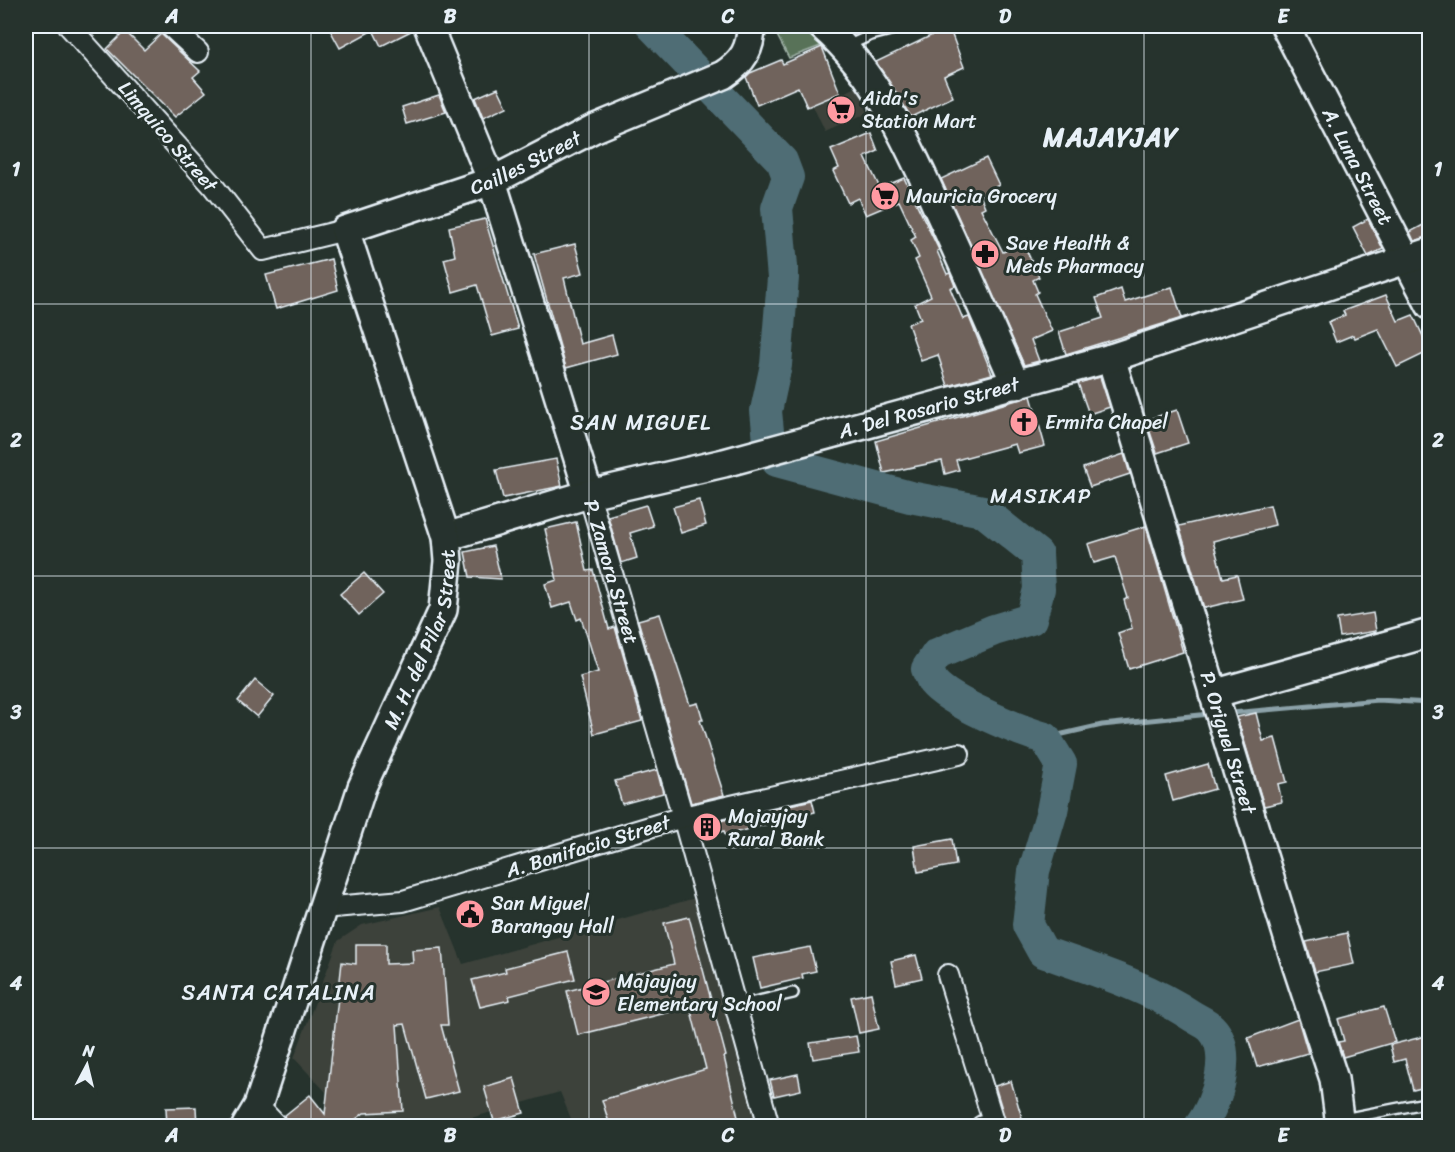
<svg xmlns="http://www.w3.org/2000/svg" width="1455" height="1152" viewBox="0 0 1455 1152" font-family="Sriracha,sans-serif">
	<rect width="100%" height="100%" fill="#26332d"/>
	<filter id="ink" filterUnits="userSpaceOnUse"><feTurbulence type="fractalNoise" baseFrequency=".0167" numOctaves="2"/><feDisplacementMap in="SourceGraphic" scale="12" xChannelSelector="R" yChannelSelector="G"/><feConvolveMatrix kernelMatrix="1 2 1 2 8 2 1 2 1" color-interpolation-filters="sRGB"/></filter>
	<g filter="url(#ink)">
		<g fill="#3c423b">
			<path d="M857,87L868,113L825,132L813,106Z"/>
			<path d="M702,896L759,1126H574L560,1092L444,1126H358L294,1058L338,941L362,925L440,907L463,964Z"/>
		</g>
		<path fill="#587258" stroke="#a0b2a8" stroke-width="1.5" d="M772,26H801L823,45L789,58Z"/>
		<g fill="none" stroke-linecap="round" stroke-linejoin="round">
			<g stroke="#8ca2a9" stroke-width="5">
				<path d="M1232,713L1378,700L1430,703"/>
				<path d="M1045,738L1102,725L1210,714"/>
			</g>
			<path stroke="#4f6d75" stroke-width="32" d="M652,26L782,161L788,177L777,208L783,278L776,365L766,411L769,441L777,461L910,497L983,511L1037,554L1039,589L1031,619L994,630L937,654L927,669C929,673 931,678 933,682C949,702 1020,731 1045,738L1061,764L1052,811L1034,871L1028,925L1043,952C1094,970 1147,986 1192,1016C1198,1020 1206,1023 1211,1028C1234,1051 1217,1104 1200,1126"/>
		</g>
		<g fill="#70645b" stroke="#e8f1f8" stroke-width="1.5">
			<path d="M328,26H413V30L381,46L373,30L340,48Z"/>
			<path d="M949,27L964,67L944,76L953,97L911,117L876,62Z"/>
			<path d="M125,31L144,50L161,34L200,71L193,77L206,92L175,117L107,49Z"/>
			<path d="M822,47L840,93L807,107L798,87L757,105L746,77L750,73L781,60L783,64Z"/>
			<path d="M498,88L507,107L483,118L475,98Z"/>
			<path d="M439,95L446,112L407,124L402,107Z"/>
			<path d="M871,133L878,151L865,157L880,188L904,178L939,250L937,251L947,274L950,273L955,286L950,288L963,319L969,317L992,374L948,386L938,355L921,361L908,324L921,319L915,304L931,296L915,260L919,258L911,240L916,237L899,201L866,215L858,198L848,203L833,171L839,168L831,150Z"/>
			<path d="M986,158L999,185L980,195L985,207L981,209L1003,252L1023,243L1039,277L1033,280L1038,292L1035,294L1052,331L1031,340L1039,361L1024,365L941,179Z"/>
			<path d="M485,219L518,329L492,336L477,285L453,292L444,259L455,256L449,227Z"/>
			<path d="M1368,219L1383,249L1368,256L1353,227Z"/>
			<path d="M1425,224L1430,237L1414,241L1410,232Z"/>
			<path d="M575,244L583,273L564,278L580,344L612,335L617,354L566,368L534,254Z"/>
			<path d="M331,259L338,290L276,309L266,275Z"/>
			<path d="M1172,287L1182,318L1066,354L1059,332L1103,318L1096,298L1121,289L1125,302Z"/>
			<path d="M1386,295L1398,321L1413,315L1430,351L1397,367L1378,329L1355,338L1353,335L1336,342L1328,322L1345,315L1343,311Z"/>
			<path d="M1100,377L1110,407L1089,414L1078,383Z"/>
			<path d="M1031,396L1045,446L1018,453L1015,444L956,460L959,470L945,474L942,461L884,473L876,441Z"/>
			<path d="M1177,410L1188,443L1157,453L1146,420Z"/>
			<path d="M1124,454L1130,474L1090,487L1083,468Z"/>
			<path d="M556,459L562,486L503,498L496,470Z"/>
			<path d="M699,500L706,525L681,533L673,507Z"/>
			<path d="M646,505L653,526L630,533L637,558L621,563L608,516Z"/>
			<path d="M1270,505L1275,525L1213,541L1223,578L1237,575L1243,599L1204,608L1179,526Z"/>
			<path d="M576,522L587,571L593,570L609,629L615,627L642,721L594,734L580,677L598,672L589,642L581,618L577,620L571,602L552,608L545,584L557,580L545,529Z"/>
			<path d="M1146,526L1183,652L1129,669L1118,633L1132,628L1124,600L1128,598L1115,557L1094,563L1088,544Z"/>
			<path d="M493,546L501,579L470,577L465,552Z"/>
			<path d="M364,573L383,594L359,615L340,594Z"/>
			<path d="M1373,613L1376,631L1340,637L1337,619Z"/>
			<path d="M660,614L690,705L698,703L703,720H700L724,795L691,803L638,620Z"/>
			<path d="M255,680L274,696L257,717L238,701Z"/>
			<path d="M1256,713L1263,741L1275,738L1287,782L1278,784L1282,802L1264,806L1237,717Z"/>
			<path d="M1208,764L1215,789L1173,801L1166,776Z"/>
			<path d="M657,770L663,793L622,804L615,781Z"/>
			<path d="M812,800L815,812L757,827L725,835L724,831L701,837L698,826Z"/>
			<path d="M952,839L956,865L918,872L914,846Z"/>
			<path d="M689,917L726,1056L724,1057L740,1126H610L602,1100L706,1069L690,1007L578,1035L567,991L674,964L664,923Z"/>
			<path d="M1347,933L1354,964L1315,972L1306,942Z"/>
			<path d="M356,944H386V964L413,963L412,950L442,948L448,1025H441L459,1091L426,1099L405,1024L397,1025L403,1111L364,1113L347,1126H289L284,1116L310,1095L325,1114L342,962L356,964Z"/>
			<path d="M810,947L816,971L802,974L803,978L760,988L753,958Z"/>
			<path d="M568,952L575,979L509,996L510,1000L480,1007L472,980L506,972L505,968Z"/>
			<path d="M916,955L922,978L896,984L891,961Z"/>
			<path d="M871,993L879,1029L859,1033L851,997Z"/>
			<path d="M1384,1007L1395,1042L1343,1057L1338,1042L1344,1041L1338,1019Z"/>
			<path d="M1298,1019L1308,1053L1257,1067L1248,1038Z"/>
			<path d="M1430,1035V1086L1413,1090L1405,1059L1394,1062L1390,1045Z"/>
			<path d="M856,1036L859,1052L813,1059L810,1043Z"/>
			<path d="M798,1074L801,1090L774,1096L770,1080Z"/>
			<path d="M514,1078L524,1113L494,1121L484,1087Z"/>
			<path d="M1011,1081L1022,1118L1006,1122L995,1086Z"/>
			<path d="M196,1107L197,1126H167L166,1108Z"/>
		</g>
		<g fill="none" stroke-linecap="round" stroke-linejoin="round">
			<g stroke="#e8f1f8" stroke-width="14">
				<g id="lane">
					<path d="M847,46L871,35L894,29"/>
					<path d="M737,1006L793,993"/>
					<path d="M1343,1119L1420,1104"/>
				</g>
			</g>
			<g stroke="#e8f1f8" stroke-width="24">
				<g id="street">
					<path d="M69,26L213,186L263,250L345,230"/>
					<path d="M170,26L198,52"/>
					<path id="s1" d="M589,494L683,817L769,1126"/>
					<path d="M322,908L403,901L683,817L959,754"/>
					<path d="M948,975L994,1124L982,1126"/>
					<path d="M258,1106L277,1126"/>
				</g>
			</g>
			<g stroke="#e8f1f8" stroke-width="32">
				<g id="secondary">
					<path d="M428,26L492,181L589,494"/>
					<path d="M822,26C878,74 910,148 940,214C966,270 991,328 1016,385"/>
					<path id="s2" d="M1285,26L1430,305"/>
					<path id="s3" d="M1111,358L1297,967L1334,1079L1340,1126"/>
					<path id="s4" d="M446,537L589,494L724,463L1111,358L1430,252"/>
					<path d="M1213,694L1430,633"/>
					<path id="s5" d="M246,1126L258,1106L362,787L443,610L448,561L446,537L345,230L492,181L593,129L723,75C743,62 751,49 751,26"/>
				</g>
			</g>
			<use href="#lane" stroke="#26332d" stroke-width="9"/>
			<use href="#street" stroke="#26332d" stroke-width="20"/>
			<use href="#secondary" stroke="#26332d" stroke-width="27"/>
		</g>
	</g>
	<path fill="none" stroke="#e8f1f8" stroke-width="1.5" stroke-opacity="0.55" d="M311,26V1126M589,26V1126M866,26V1126M1144,26V1126M26,304H1430M26,576H1430M26,848H1430"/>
	<defs>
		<g id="supermarket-disc" transform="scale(1.5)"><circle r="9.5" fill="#ff9aa2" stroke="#26332d"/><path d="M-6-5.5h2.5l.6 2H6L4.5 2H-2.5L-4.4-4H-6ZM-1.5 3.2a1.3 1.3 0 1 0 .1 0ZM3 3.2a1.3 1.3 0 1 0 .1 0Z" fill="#111"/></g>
		<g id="pharmacy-disc" transform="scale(1.5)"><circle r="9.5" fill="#ff9aa2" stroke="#26332d"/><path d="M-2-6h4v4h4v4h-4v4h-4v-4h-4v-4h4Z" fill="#111"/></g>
		<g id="church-disc" transform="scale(1.5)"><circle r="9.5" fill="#ff9aa2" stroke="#26332d"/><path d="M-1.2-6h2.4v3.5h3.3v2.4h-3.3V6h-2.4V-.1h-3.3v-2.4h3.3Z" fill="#111"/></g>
		<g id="building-disc" transform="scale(1.5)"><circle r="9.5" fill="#ff9aa2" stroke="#26332d"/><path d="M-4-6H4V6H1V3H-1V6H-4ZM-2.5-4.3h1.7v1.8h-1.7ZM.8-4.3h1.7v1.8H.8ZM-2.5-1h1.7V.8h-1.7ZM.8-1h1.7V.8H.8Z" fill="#111"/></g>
		<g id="civic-disc" transform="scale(1.5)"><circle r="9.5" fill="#ff9aa2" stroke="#26332d"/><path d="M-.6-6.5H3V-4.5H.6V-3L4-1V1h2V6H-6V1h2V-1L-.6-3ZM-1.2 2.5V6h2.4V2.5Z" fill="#111"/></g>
		<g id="school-disc" transform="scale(1.5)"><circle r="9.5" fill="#ff9aa2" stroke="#26332d"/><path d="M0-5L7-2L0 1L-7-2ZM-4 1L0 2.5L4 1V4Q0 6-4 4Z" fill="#111"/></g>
	</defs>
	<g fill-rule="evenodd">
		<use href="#supermarket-disc" x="841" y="110"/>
		<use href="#supermarket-disc" x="885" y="196"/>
		<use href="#pharmacy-disc" x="985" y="254"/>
		<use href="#church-disc" x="1024" y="422"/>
		<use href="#building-disc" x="707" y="827"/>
		<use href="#civic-disc" x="470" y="914"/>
		<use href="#school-disc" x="596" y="992"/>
	</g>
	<g text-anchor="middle" stroke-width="6" stroke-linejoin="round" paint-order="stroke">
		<g font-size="20" fill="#e8f1f8" stroke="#26332d" text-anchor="start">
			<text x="862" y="105">Aida's<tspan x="862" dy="23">Station Mart</tspan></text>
			<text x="906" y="203">Mauricia Grocery</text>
			<text x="1006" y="250">Save Health &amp;<tspan x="1006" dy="23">Meds Pharmacy</tspan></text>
			<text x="1045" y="429">Ermita Chapel</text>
			<text x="728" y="823">Majayjay<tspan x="728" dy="23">Rural Bank</tspan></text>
			<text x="491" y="910">San Miguel<tspan x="491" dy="23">Barangay Hall</tspan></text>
			<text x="617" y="988">Majayjay<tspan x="617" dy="23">Elementary School</tspan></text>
		</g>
		<g font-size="20" fill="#e8f1f8" stroke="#26332d">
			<text transform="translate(168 136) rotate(49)" y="7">Limquico Street</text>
			<text dy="7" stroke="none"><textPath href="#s5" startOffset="1143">Cailles Street</textPath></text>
			<text dy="7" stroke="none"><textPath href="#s2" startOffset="158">A. Luna Street</textPath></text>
			<text dy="7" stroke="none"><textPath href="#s4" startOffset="500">A. Del Rosario Street</textPath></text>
			<text dy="7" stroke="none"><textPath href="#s1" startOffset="81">P. Zamora Street</textPath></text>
			<text dy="7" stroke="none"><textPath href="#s5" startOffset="519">M. H. del Pilar Street</textPath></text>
			<text dy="7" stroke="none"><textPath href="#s3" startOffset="402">P. Origuel Street</textPath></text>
			<text transform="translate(588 846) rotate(-17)" y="7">A. Bonifacio Street</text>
		</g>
		<g font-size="21" letter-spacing="1.5" fill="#e8f1f8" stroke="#26332d">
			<text x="1041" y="503">MASIKAP</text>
		</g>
		<g font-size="22" letter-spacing="1.5" fill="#e8f1f8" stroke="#26332d">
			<text x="641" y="430">SAN MIGUEL</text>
			<text x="279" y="1000">SANTA CATALINA</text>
		</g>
		<g font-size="26" font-weight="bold" letter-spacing="1.5" fill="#e8f1f8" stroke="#26332d">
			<text x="1111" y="146">MAJAYJAY</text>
		</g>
	</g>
	<rect width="1455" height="1152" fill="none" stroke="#26332d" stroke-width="66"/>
	<g transform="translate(87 1065) rotate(7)" stroke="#26332d" stroke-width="4.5" paint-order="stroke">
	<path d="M0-4.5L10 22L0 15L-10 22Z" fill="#e8f1f8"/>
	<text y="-9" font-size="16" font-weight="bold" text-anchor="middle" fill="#e8f1f8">N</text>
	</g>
	<rect x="33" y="33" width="1389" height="1086" fill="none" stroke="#e8f1f8" stroke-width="2"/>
	<g font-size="20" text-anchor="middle" font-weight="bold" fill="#e8f1f8">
		<text x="172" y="23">A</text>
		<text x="450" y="23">B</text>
		<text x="728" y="23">C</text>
		<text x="1005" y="23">D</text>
		<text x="1283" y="23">E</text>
		<text x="16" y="176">1</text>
		<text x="1438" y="176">1</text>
		<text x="16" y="447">2</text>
		<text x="1438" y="447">2</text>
		<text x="16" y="719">3</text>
		<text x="1438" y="719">3</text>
		<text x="16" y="990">4</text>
		<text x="1438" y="990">4</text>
		<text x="172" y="1142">A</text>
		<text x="450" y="1142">B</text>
		<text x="728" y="1142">C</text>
		<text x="1005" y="1142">D</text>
		<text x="1283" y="1142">E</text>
	</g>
</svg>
